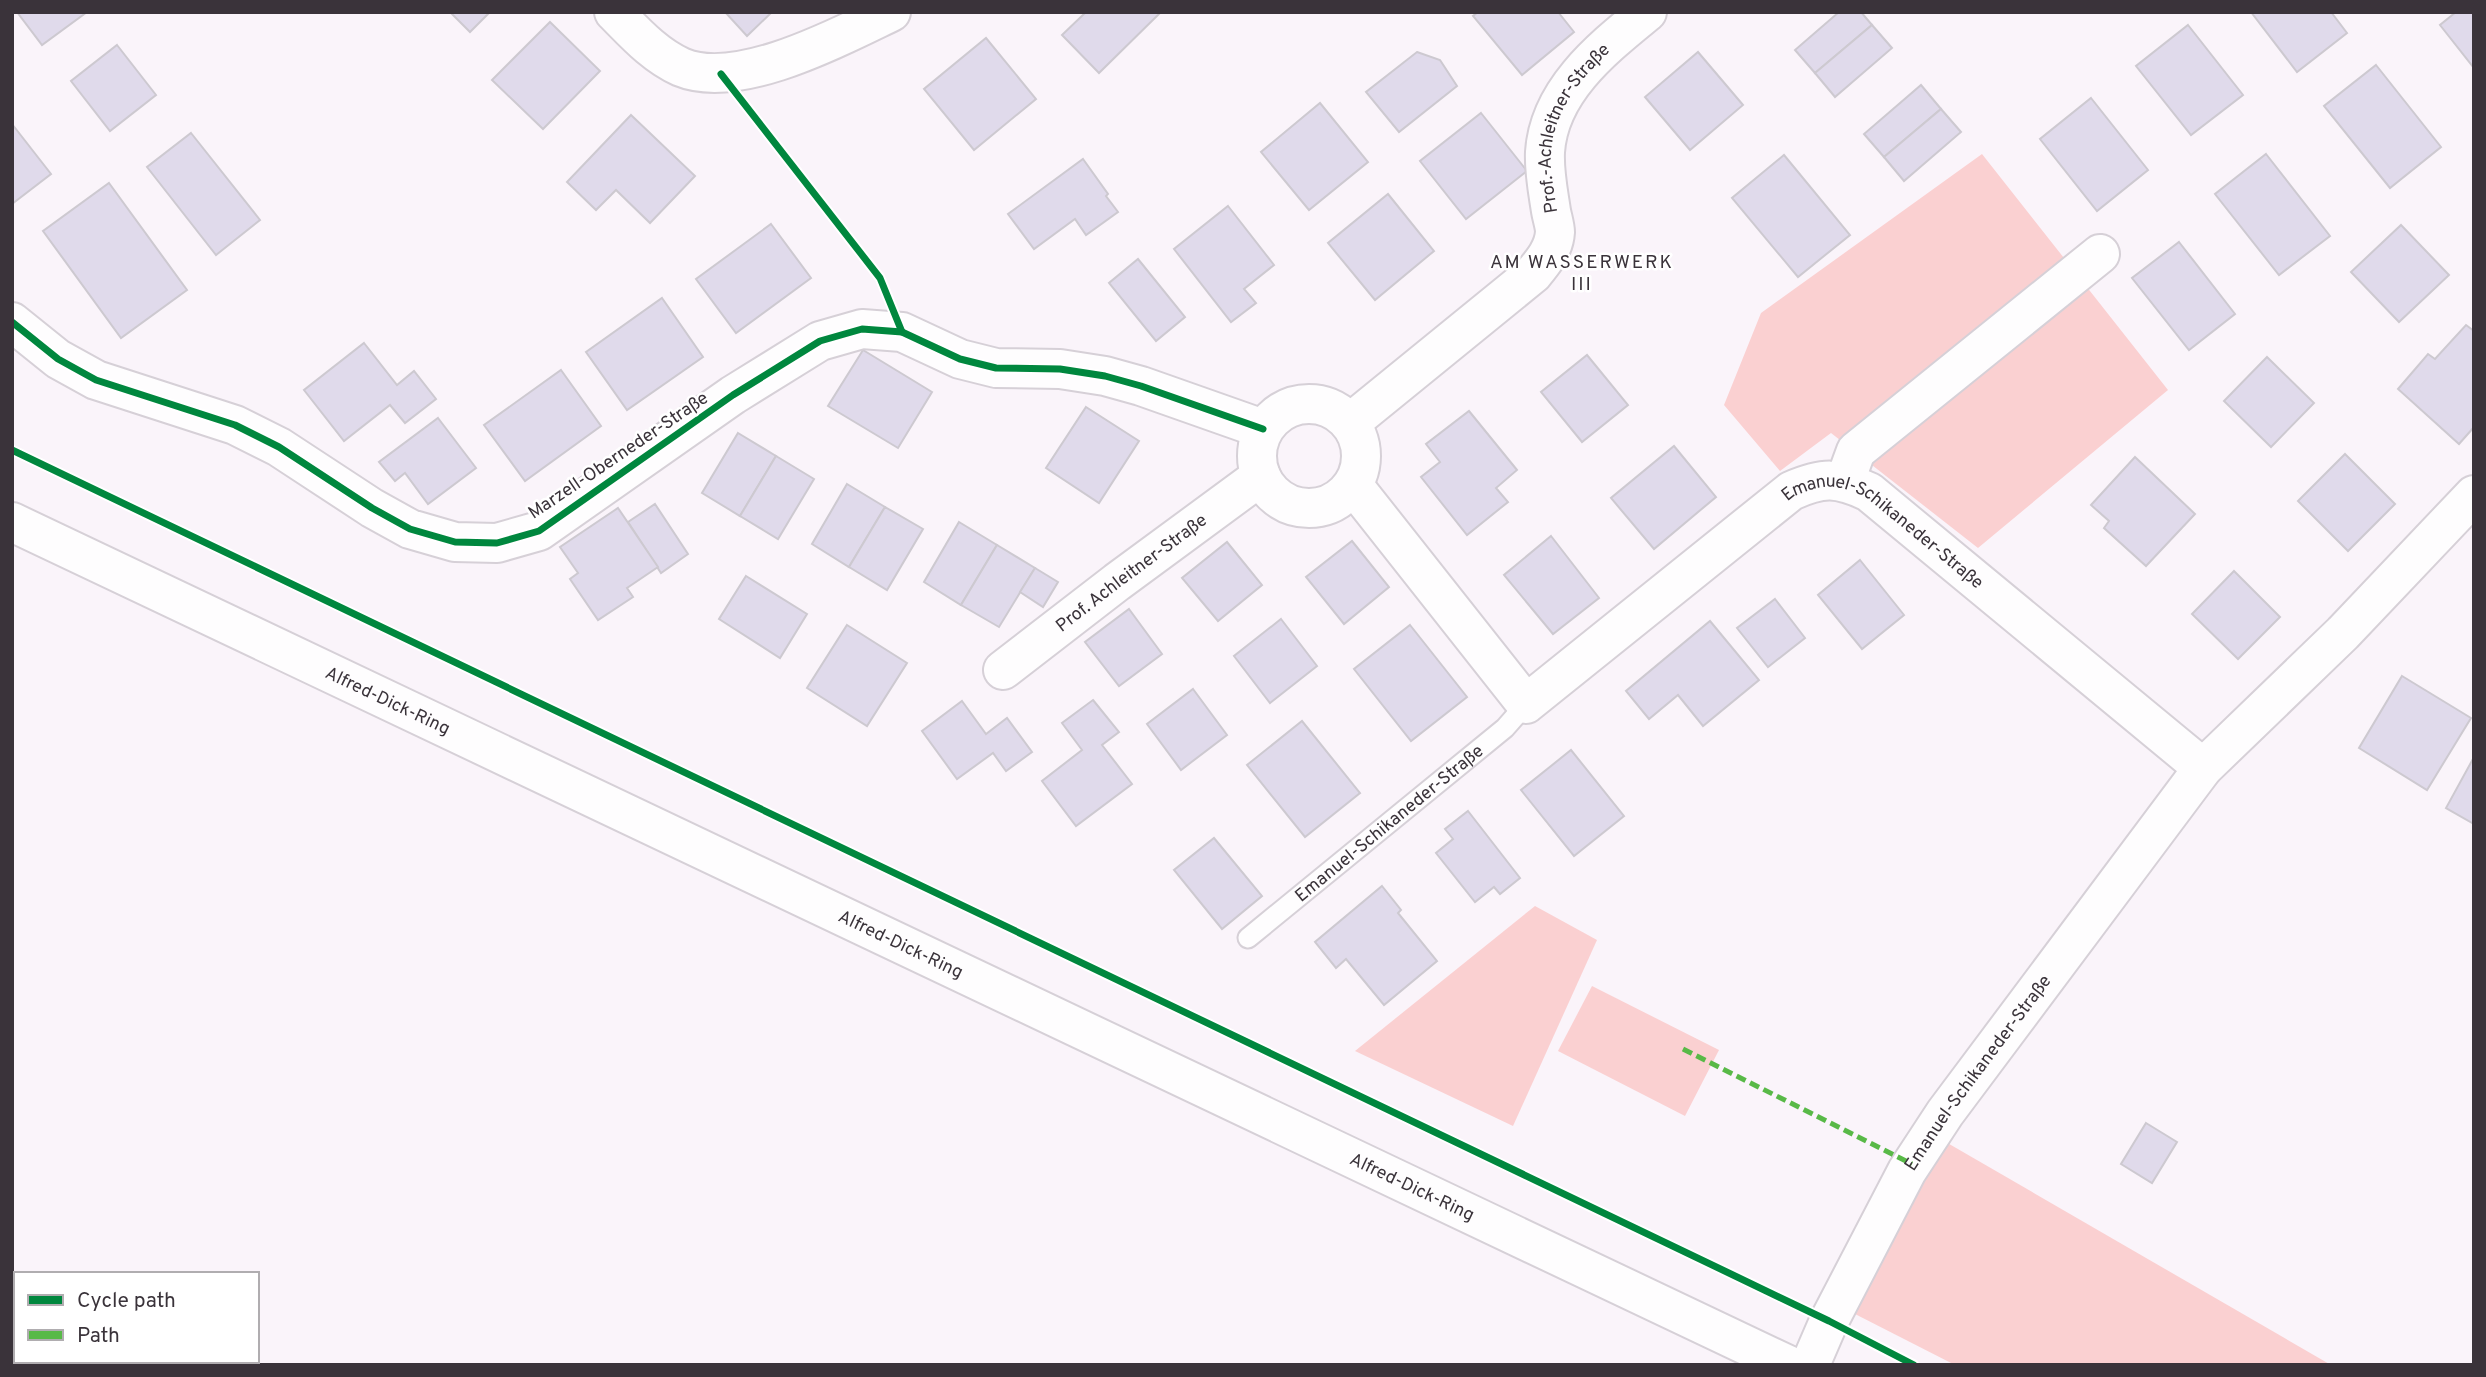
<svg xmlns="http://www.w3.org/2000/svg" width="2486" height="1377" viewBox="0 0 2486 1377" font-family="Overpass,sans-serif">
	<rect width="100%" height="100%" fill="#faf4fa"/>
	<g fill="#fad0d1">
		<path d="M1982,154L2168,390L1978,548L1831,433L1780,471L1724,405L1761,313Z"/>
		<path d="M1535,906L1597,940L1513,1126L1355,1051Z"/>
		<path d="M1592,986L1719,1050L1685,1116L1558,1051Z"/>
		<path d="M1944,1141L2331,1365H1955L1855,1314Z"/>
	</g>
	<g fill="#e0daeb" stroke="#cdc9d0" stroke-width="2">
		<path d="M17,12H87L42,45Z"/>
		<path d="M450,12H490L470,32Z"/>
		<path d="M725,12H772L747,36Z"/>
		<path d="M1086,12H1161L1099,73L1062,35Z"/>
		<path d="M1478,12H1558L1574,32L1522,75L1473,16Z"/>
		<path d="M1839,12H1861L1872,25L1815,73L1795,50Z"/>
		<path d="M2251,12H2331L2347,33L2297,72Z"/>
		<path d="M2456,12H2474V68L2440,25Z"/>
		<path d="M550,22L600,71L543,129L492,80Z"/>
		<path d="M1872,25L1892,48L1835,97L1815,73Z"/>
		<path d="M2188,25L2243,95L2191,135L2136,66Z"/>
		<path d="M986,38L1036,99L974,150L924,89Z"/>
		<path d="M117,45L156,95L110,131L71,81Z"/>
		<path d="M1417,52L1440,60L1457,86L1399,132L1366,92Z"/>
		<path d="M1698,52L1743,105L1690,150L1645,97Z"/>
		<path d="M2376,65L2441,147L2390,188L2324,106Z"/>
		<path d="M1921,85L1941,109L1884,157L1864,134Z"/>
		<path d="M2091,98L2148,170L2097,211L2040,139Z"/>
		<path d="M1320,103L1368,162L1309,210L1261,152Z"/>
		<path d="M1941,109L1961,132L1904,181L1884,157Z"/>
		<path d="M1481,113L1527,171L1466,219L1420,161Z"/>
		<path d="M631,115L695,176L650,223L616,190L596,210L567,182Z"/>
		<path d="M12,124L51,174L12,204Z"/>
		<path d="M191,133L260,220L216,255L147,167Z"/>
		<path d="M2266,154L2330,236L2279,275L2215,194Z"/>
		<path d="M1784,155L1850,235L1798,277L1732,198Z"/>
		<path d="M1083,159L1108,194L1106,196L1118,212L1086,235L1075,219L1034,249L1008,214Z"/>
		<path d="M109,183L187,290L121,338L43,231Z"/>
		<path d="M1388,194L1434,251L1375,300L1328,243Z"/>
		<path d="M1228,206L1274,265L1244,289L1256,303L1231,322L1174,249Z"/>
		<path d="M771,224L811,278L736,333L696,279Z"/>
		<path d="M2401,225L2449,275L2399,322L2351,272Z"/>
		<path d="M2179,242L2235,314L2189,350L2132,278Z"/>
		<path d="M1138,259L1185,317L1156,341L1109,283Z"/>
		<path d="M662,298L703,357L627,410L586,352Z"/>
		<path d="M2466,325L2474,331V427L2459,444L2398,389L2428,354L2435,359Z"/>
		<path d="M364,343L397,385L414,371L436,399L405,423L390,405L344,441L304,390Z"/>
		<path d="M863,350L932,392L898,448L828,406Z"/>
		<path d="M1587,355L1628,405L1582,442L1541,392Z"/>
		<path d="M2267,357L2314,403L2271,447L2224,401Z"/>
		<path d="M561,370L601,426L525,481L484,425Z"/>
		<path d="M1086,407L1139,441L1099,503L1046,468Z"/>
		<path d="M1469,411L1517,470L1496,488L1508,502L1467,535L1421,477L1440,462L1426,444Z"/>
		<path d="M438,418L476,468L428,504L405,473L395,481L379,462Z"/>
		<path d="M738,433L776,456L740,516L702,493Z"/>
		<path d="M1674,446L1716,497L1654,549L1611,498Z"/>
		<path d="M2345,454L2395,504L2348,551L2298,501Z"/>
		<path d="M776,456L814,479L778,539L740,516Z"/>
		<path d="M2135,457L2195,514L2146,566L2104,528L2109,521L2091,505Z"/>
		<path d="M847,484L885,507L849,567L812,544Z"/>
		<path d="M655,504L688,554L661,573L628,522Z"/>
		<path d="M885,507L923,529L887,590L849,567Z"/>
		<path d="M618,508L658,567L627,588L633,597L598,620L570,579L578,573L560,547Z"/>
		<path d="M959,522L997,545L961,605L924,582Z"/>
		<path d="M1551,536L1599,598L1553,634L1504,575Z"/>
		<path d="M1352,541L1389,587L1344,624L1306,577Z"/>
		<path d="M1227,542L1262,585L1218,621L1182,578Z"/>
		<path d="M997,545L1035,568L999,627L961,605Z"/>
		<path d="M1860,560L1904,615L1862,649L1818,595Z"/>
		<path d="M1035,568L1058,582L1043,607L1020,592Z"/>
		<path d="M2234,571L2280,617L2238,659L2192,614Z"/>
		<path d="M746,576L807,614L780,658L719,619Z"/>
		<path d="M1775,599L1805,638L1768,667L1737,628Z"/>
		<path d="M1129,609L1162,654L1119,686L1085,642Z"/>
		<path d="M1281,619L1317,666L1270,703L1234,656Z"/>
		<path d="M1710,621L1759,680L1703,726L1678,695L1649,719L1626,691Z"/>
		<path d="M847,625L907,663L867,726L807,688Z"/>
		<path d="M1410,625L1467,697L1411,741L1354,669Z"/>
		<path d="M2402,676L2471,718L2427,790L2359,748Z"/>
		<path d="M1193,689L1227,735L1181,770L1147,724Z"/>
		<path d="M1093,700L1119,732L1102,745L1132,784L1076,826L1042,781L1082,750L1062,723Z"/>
		<path d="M962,701L986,734L1007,718L1032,752L1006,771L993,753L957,779L922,731Z"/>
		<path d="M1302,721L1360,793L1305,837L1247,765Z"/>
		<path d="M1571,750L1624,816L1574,856L1521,790Z"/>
		<path d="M2474,757V824L2446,808Z"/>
		<path d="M1468,811L1520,878L1500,894L1494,887L1475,902L1436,853L1453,839L1445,829Z"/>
		<path d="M1214,838L1262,896L1222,929L1174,870Z"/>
		<path d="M1382,886L1401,910L1398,913L1437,961L1384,1005L1346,959L1336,968L1315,942Z"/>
		<path d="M2146,1123L2177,1142L2152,1183L2121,1164Z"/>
	</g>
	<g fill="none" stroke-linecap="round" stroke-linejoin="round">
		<g stroke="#d6d0d7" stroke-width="23">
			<g id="lane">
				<path id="s1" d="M1248,938L1505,728L1526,704"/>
			</g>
		</g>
		<g stroke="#d6d0d7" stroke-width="42">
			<g id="street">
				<path d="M614,12C634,32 654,55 681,67C738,91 839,37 891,12"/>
				<path d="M12,322L58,359L96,380L235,425L279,447L372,508L410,529L455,542L497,543L539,531L733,395L820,341L862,329L902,332L960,359L996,368L1060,369L1105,376L1141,386L1263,429"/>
				<circle cx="1309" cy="456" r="52"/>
				<path id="s2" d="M1350,423L1533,274C1543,262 1554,249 1555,232C1555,226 1552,217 1551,211C1548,191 1544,172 1545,152C1549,90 1603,48 1647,12"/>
				<path d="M1845,481L1856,451L2100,254"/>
				<path id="s3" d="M1353,485L1526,704L1791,491C1823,477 1837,477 1869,492L2203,768"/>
				<path id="s4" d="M1003,670L1117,582L1261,476"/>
				<path id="s5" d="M1810,1365L1829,1321L1907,1171L1945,1113L2203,768L2343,633L2474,495"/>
			</g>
		</g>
		<g stroke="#d6d0d7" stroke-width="42">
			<g id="secondary">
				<path id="s6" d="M12,522L1788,1365"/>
			</g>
		</g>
		<use href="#lane" stroke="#fefdfe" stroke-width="19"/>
		<use href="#street" stroke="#fefdfe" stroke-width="38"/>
		<use href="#secondary" stroke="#fefdfe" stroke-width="38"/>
		<path stroke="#58b947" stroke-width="5" stroke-dasharray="10 5" stroke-linecap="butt" d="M1683,1049L1912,1164"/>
		<g stroke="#fff" stroke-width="11">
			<g id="cycleway">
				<path d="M721,74L880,278L902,332"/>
				<path d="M12,322L58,359L96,380L235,425L279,447L372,508L410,529L455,542L497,543L539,531L733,395L820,341L862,329L902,332L960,359L996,368L1060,369L1105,376L1141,386L1263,429"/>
				<path d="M12,450L1829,1321L1914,1365"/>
			</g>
		</g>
		<use href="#cycleway" stroke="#00873e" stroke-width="7"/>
	</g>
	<g text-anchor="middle" stroke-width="5" stroke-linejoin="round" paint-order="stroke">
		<g font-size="18" fill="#3a333a" stroke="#fff">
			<text dy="6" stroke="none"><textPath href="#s2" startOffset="397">Prof.-Achleitner-Straße</textPath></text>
			<text transform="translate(618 455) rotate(-34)" y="6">Marzell-Oberneder-Straße</text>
			<text dy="6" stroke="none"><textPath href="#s3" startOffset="728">Emanuel-Schikaneder-Straße</textPath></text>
			<text dy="6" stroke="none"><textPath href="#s4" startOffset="161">Prof. Achleitner-Straße</textPath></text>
			<text dy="6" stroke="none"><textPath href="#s6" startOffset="416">Alfred-Dick-Ring</textPath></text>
			<text dy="6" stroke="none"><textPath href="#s1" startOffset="182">Emanuel-Schikaneder-Straße</textPath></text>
			<text dy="6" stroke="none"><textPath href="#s6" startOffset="984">Alfred-Dick-Ring</textPath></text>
			<text dy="6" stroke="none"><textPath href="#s5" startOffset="338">Emanuel-Schikaneder-Straße</textPath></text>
			<text dy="6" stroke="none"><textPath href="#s6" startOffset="1550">Alfred-Dick-Ring</textPath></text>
		</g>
		<g font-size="19" letter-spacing="2" fill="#3a333a" stroke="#fff">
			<text x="1582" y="268">AM WASSERWERK<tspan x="1582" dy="22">III</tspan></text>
		</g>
	</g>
	<rect width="2486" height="1377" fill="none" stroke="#3a333a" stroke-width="28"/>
	<rect x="14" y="1272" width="245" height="91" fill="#ffffff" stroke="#b0adb0" stroke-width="2"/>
	<rect x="28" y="1295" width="35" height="10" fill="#00873e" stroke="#b0adb0" stroke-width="2"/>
	<text x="77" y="1307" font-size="21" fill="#3a333a">Cycle path</text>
	<rect x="28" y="1330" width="35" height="10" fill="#58b947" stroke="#b0adb0" stroke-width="2"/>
	<text x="77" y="1342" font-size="21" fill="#3a333a">Path</text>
</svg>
